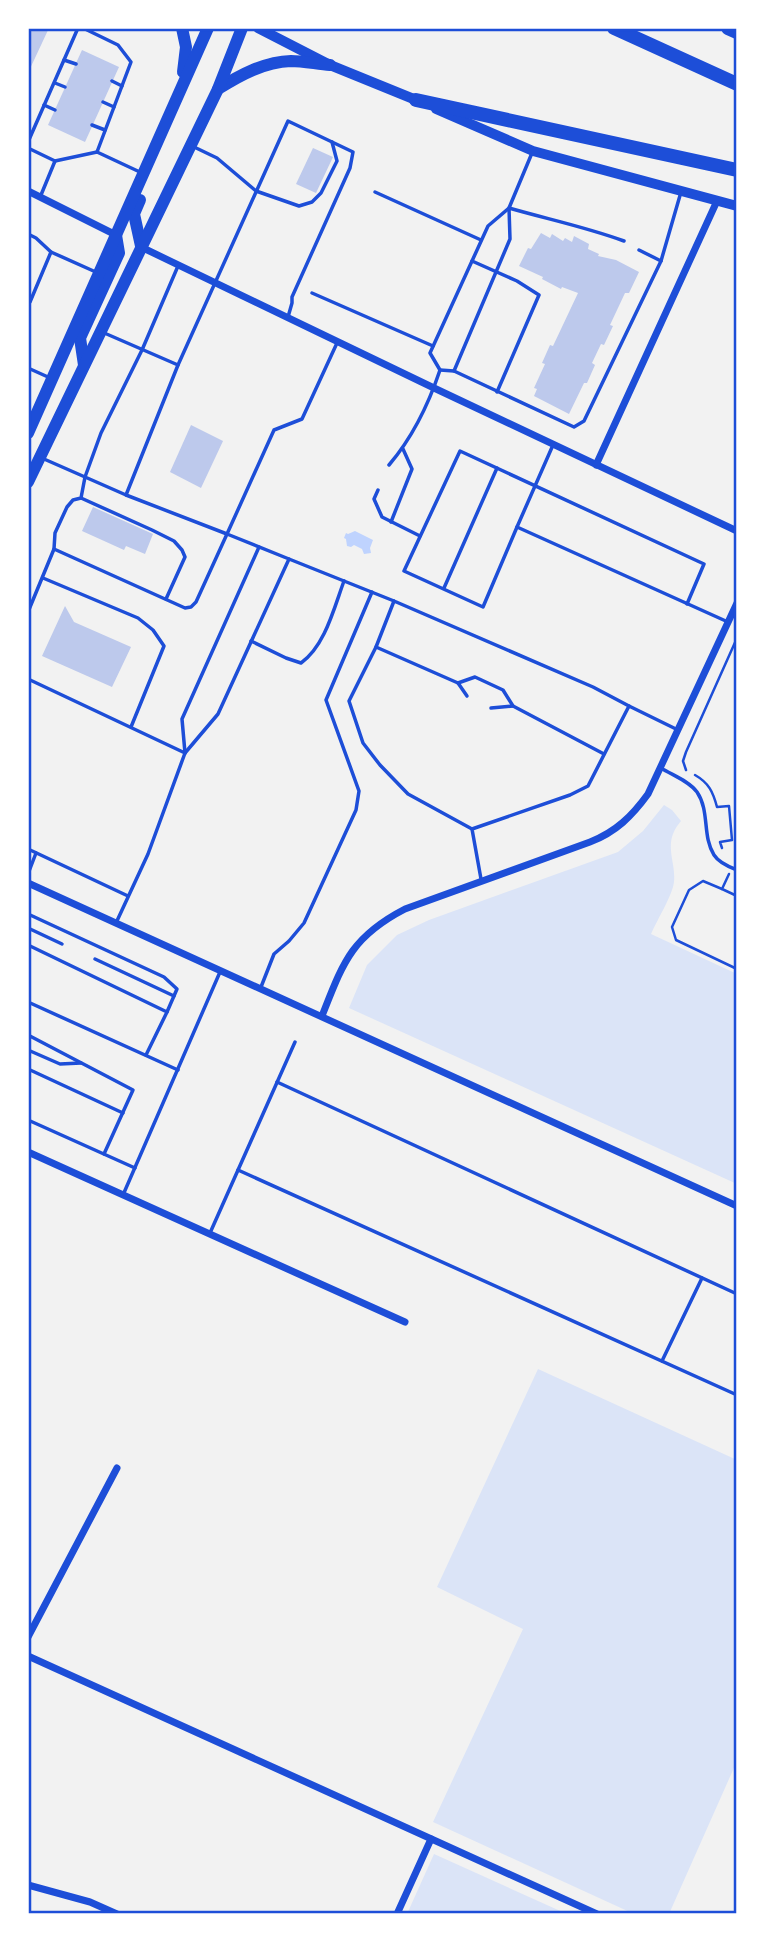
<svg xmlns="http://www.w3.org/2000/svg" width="765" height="1942" viewBox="0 0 765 1942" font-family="'PT Sans',sans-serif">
	<rect width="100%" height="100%" fill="#f2f2f2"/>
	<g fill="#dbe4f7">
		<path d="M664,805L672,810L681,821C660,845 679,864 673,887C668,903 658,918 651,934L737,974V1184L349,1008L367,965L397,935L429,920L618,852L643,831Z"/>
		<path d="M538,1369L737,1460V1761L669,1914H634L433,1822L523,1629L437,1587Z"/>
		<path d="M434,1854L567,1914H407Z"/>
	</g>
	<path fill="#bfd3fe" d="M355,531L373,540L370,548L371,553L364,554L362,549L354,545L351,547L347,546L346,539L344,538L346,533L348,534Z"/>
	<g fill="#bdc9ec">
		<path d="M28,28H49L28,73Z"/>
		<path d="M82,50L119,67L85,142L48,125Z"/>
		<path d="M313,148L333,157L316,193L296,184Z"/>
		<path d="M541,233L550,238L552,234L563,241L565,238L572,242L574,236L589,244L588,249L599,254L598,256L616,260L639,272L629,293H625L610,325L613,326L604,345L601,344L592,363L595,365L587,383H584L569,414L534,396L537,389L534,388L545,364L542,363L550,345L553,346L578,293L562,287L561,289L542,279L543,277L519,266L528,248L531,249Z"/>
		<path d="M191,425L223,441L201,488L170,472Z"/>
		<path d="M93,507L153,534L145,554L126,546L124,550L82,531Z"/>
		<path d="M65,606L74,622L131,647L112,687L42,656Z"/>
	</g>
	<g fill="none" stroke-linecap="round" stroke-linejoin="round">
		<g stroke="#1d4ed8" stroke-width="2.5">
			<path d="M686,770L683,761L686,752L737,638"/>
			<path d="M695,775C709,783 713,792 717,807L729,806L732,840L720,842L722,848"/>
			<path d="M729,874L722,889L737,896"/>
			<path d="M722,889L703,881L689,890L672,927L676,940L737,969"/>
		</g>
		<g stroke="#1d4ed8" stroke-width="3.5">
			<path d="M83,28L118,45L131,62L97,152"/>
			<path d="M64,60L76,64"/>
			<path d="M112,81L122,86"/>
			<path d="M55,83L65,87"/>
			<path d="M103,102L114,107"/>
			<path d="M44,105L55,110"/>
			<path d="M92,125L105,130"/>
			<path d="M28,142L78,28"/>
			<path d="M192,146L217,158L256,191L299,206L312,202L321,193L337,161L332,142"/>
			<path d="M28,148L55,161L41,195"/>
			<path d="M55,161L97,152L142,173"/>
			<path d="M375,192L481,240"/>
			<path d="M28,234L36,238L51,252L98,273"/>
			<path d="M639,250L661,261"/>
			<path d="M472,261L517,281L539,295L497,392"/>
			<path d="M178,266L142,350L101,433L85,477L126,495L227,534L274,430L302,419L337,343"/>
			<path d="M312,293L433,346"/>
			<path d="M28,302H30L51,252"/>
			<path d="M102,332L178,365"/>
			<path d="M28,368L48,377"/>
			<path d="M440,370L454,371L510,239L509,208C547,219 586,227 624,241"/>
			<path d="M454,371L574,427L584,421L661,261L681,192"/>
			<path d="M553,445L517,527L728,622"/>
			<path d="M389,465C412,438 429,403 440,370L430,353L488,226L509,208L532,153"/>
			<path d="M378,490L374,499L382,517L420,536"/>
			<path d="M126,495L178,365L288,121L353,152L350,168L292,297V303L288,317"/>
			<path d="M81,498L152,530L174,541L182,550L185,557L166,599"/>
			<path d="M391,522L412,469L403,449"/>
			<path d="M517,527L483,607L404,571L460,451L704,564L687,604"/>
			<path d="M54,549L185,608L191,607L196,602L227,534L289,559L218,714L185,753"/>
			<path d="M289,559L394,601"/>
			<path d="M43,578L138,618L153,630L164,646L131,727"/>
			<path d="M444,588L497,468"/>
			<path d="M28,612L54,549L55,533L67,507L73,500L81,498L85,477L44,459"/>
			<path d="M251,641L286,658L301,663C325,646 334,608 344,581"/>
			<path d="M376,647L458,683L475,677L503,690L513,706L604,754"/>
			<path d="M28,679L185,753L148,854L116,923"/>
			<path d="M458,683L467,696"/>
			<path d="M491,708L513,706"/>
			<path d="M185,753L182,719L259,547"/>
			<path d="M661,768C672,775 689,781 697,792C710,811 702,836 714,855C719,863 729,867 737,870"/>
			<path d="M472,829L408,794L380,765L363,743L349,701L376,647L394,601L593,687L629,706"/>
			<path d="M28,849L128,896"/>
			<path d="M28,874L36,853"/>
			<path d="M481,879L472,829L570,795L588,786L629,706L678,730"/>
			<path d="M28,914L164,977L177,989L167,1012"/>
			<path d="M28,928L62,944"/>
			<path d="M28,945L167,1012L146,1055"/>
			<path d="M95,959L174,996"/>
			<path d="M261,987L274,954L289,941L304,923L356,810L359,791L326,700L372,592"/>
			<path d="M28,1002L178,1070"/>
			<path d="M28,1035L133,1090L104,1154"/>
			<path d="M28,1050L60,1064L81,1063"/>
			<path d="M28,1069L123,1113"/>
			<path d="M277,1082L737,1294"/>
			<path d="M28,1120L135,1168"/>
			<path d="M238,1170L737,1395"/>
			<path d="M123,1195L220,972"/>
			<path d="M210,1233L295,1042"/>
			<path d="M662,1361L702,1278"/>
		</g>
		<g stroke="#1d4ed8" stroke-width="7">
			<path d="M28,191L116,235"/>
			<path d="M141,247L434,388L737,531"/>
			<path d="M596,465L717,201"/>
			<path d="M28,883L737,1206"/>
			<path d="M322,1016C343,963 351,937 405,909L590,842C616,832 632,816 648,794L737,603"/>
			<path d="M28,1152L405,1322"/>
			<path d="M28,1637L117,1468"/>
			<path d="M28,1656L597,1914"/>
			<path d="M28,1885L90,1902L117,1914"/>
			<path d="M397,1914L431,1839"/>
		</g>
		<g stroke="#1d4ed8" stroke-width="10">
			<path d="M258,28L330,65L421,102"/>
			<path d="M436,109L533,151L737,206"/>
		</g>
		<g stroke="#1d4ed8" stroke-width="12">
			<path d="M182,28L186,47L183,72"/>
			<path d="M218,89C240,75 264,62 291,61C303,61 317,64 330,65"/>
			<path d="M140,200L134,214L141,246"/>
			<path d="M84,365L80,338L119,253L116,235"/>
			<path d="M28,433L208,28"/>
			<path d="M28,482L218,89L242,28"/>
		</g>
		<g stroke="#1d4ed8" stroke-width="14">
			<path d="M614,28L737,84"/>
			<path d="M728,28L737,32"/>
			<path d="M416,100L737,170"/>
		</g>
	</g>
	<rect width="765" height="1942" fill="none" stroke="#ffffff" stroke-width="60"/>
	<rect x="30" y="30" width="705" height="1882" fill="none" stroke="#1d4ed8" stroke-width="2.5"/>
</svg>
